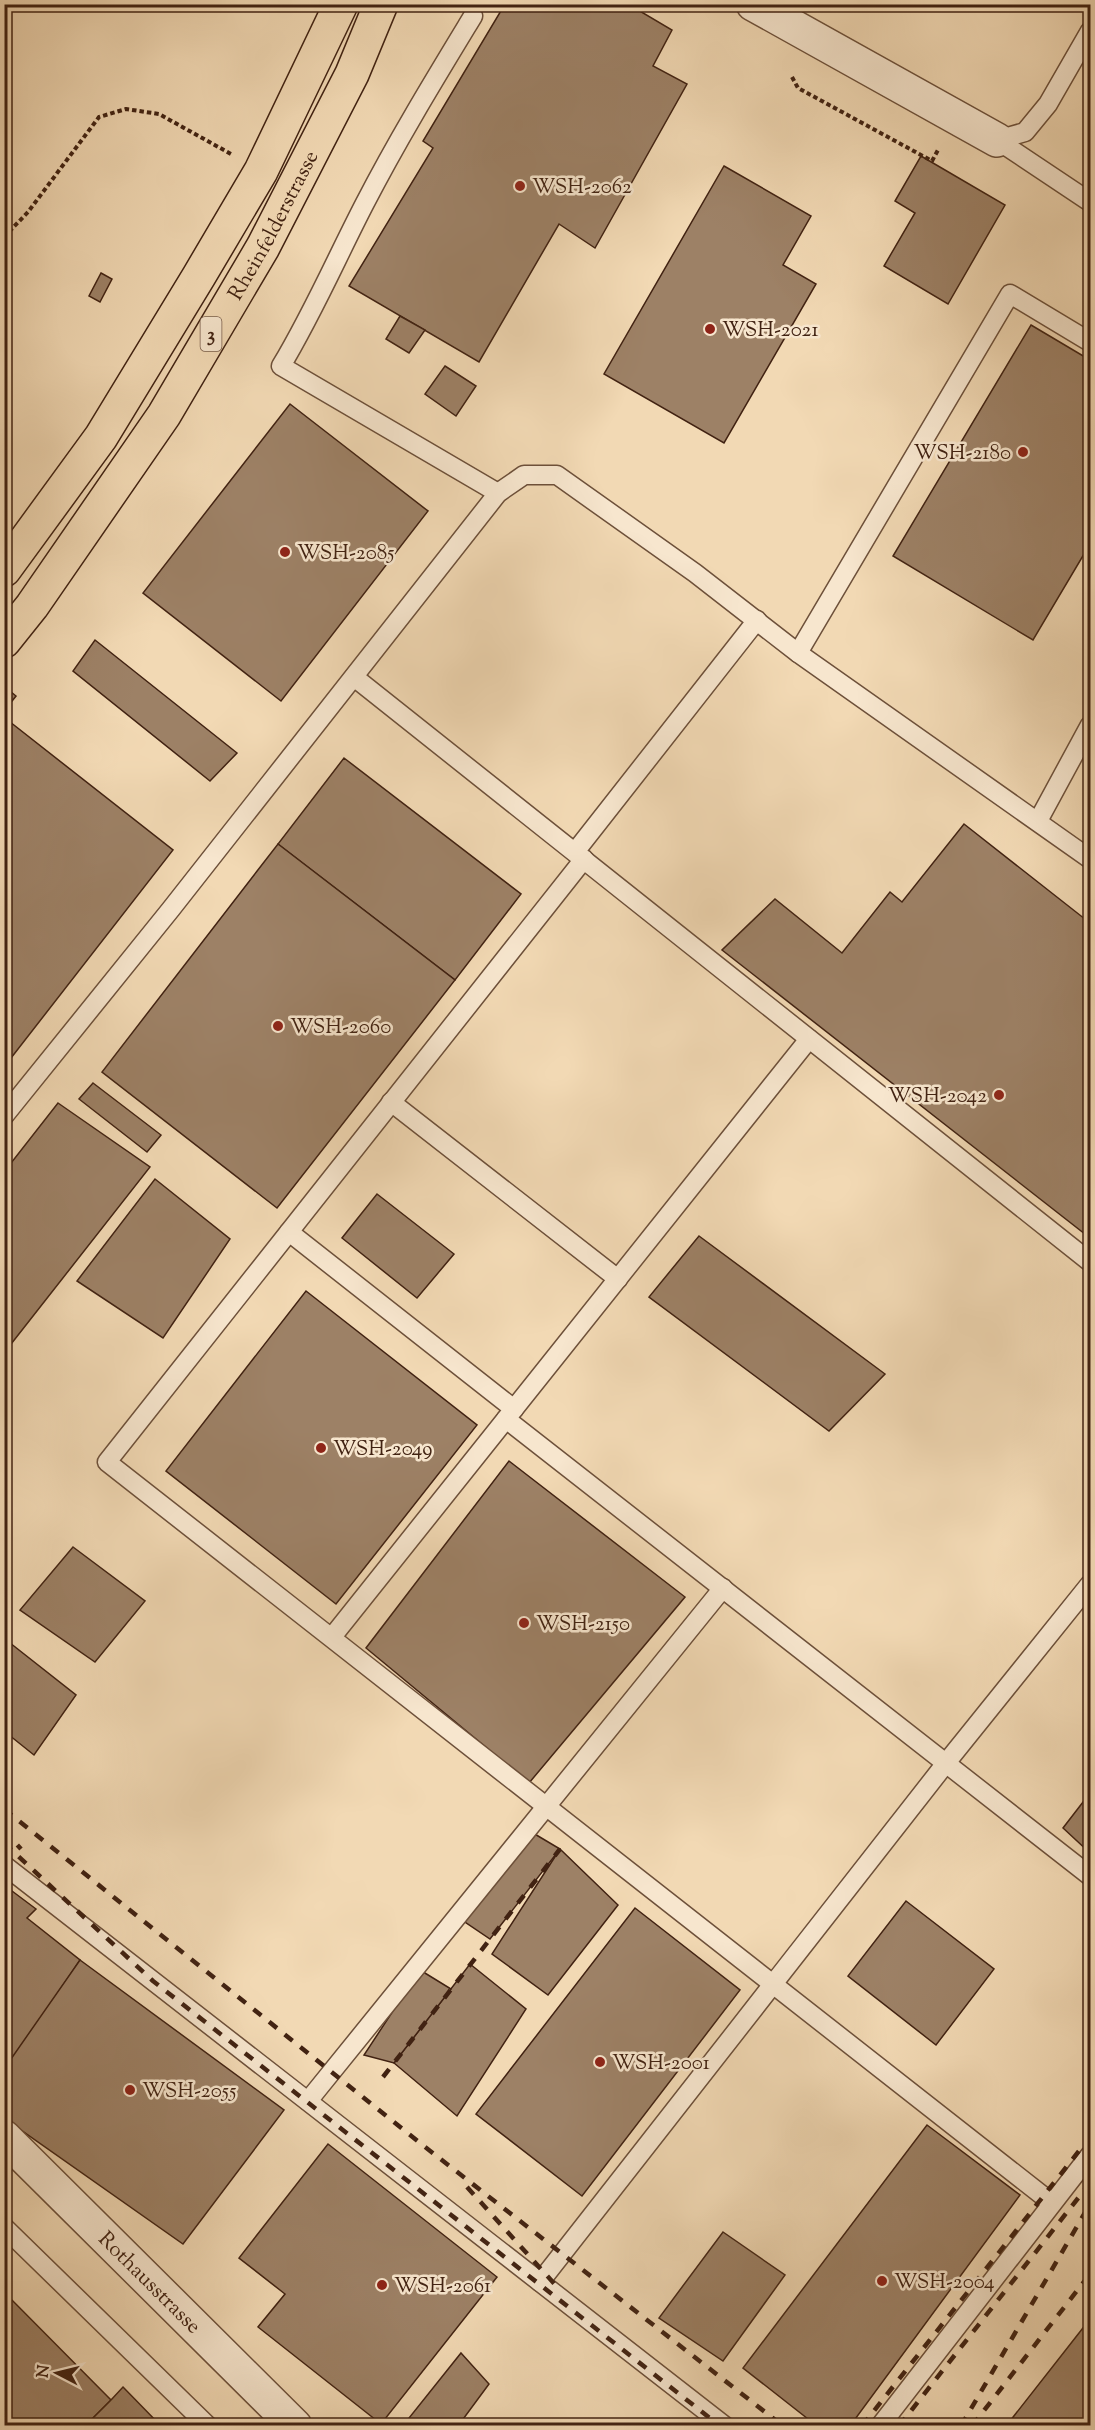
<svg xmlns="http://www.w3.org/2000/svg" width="1095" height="2430" viewBox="0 0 1095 2430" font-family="'Sorts Mill Goudy',serif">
	<rect width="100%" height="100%" fill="#f2d9b4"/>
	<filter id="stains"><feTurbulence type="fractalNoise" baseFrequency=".00333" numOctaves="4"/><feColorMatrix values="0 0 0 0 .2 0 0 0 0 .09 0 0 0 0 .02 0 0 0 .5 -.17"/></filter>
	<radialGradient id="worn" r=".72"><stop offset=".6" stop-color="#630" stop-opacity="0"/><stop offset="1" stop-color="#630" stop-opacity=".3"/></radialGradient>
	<g fill="#9d8166" stroke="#412212" stroke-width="1.5">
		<path d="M505,4H628L672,30L653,66L687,84L595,248L559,224L479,362L349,286L433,148L423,141Z"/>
		<path d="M921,156L1005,205L948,304L884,266L915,213L895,201Z"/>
		<path d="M724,166L811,216L783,265L816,284L724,443L604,374Z"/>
		<path d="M101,273L112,279L100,302L89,296Z"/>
		<path d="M400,316L425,330L409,353L386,339Z"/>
		<path d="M1031,325L1090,360V544L1033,640L893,556Z"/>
		<path d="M445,366L476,386L456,416L425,394Z"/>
		<path d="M290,404L428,511L281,701L143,593Z"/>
		<path d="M95,640L237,753L210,781L73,671Z"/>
		<path d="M5,687L16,696L4,711V688Z"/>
		<path d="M5,718L173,850L4,1067V719Z"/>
		<path d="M344,758L521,894L455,980L278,844Z"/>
		<path d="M964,824L1090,923V1238L722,950L775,899L842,953L890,892L902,902Z"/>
		<path d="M278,844L455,980L277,1208L102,1072Z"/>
		<path d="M93,1083L161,1135L147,1152L79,1099Z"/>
		<path d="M58,1103L150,1167L4,1353V1172Z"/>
		<path d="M155,1179L230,1239L163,1338L77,1281Z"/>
		<path d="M377,1194L454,1254L417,1298L342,1238Z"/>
		<path d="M699,1236L885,1374L829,1431L649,1297Z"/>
		<path d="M306,1291L477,1425L336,1604L166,1471Z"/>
		<path d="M509,1461L685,1597L529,1783L366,1648Z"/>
		<path d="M73,1547L145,1601L95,1662L20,1610Z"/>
		<path d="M5,1639L76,1695L34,1755L4,1731Z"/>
		<path d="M1090,1793V1853L1063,1828Z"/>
		<path d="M533,1833L560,1849L490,1939L462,1920Z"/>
		<path d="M560,1849L618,1905L548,1995L492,1954Z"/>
		<path d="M4,1885L36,1909L27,1918L80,1960L4,2074Z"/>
		<path d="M906,1901L994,1969L936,2045L848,1976Z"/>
		<path d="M635,1908L740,1990L582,2196L476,2114Z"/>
		<path d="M80,1960L284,2110L183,2244L4,2118V2069Z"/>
		<path d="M470,1964L526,2009L457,2116L394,2063Z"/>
		<path d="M420,1970L451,1989L394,2063L364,2055Z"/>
		<path d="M927,2125L1020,2195L850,2426H817L743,2368Z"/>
		<path d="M328,2144L497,2277L381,2424L258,2327L285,2294L239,2258Z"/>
		<path d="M723,2232L785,2275L723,2361L659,2318Z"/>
		<path d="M4,2292L111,2400L85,2426H29L24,2421L19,2426H4Z"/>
		<path d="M1090,2319V2426H1015L1010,2421Z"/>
		<path d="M461,2353L489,2384L458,2426H409L405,2423Z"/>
		<path d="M123,2387L161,2426H85L111,2400Z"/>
	</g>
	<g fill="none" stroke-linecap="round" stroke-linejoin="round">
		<g stroke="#6d503a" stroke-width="21">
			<g id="service">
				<path d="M473,16C436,77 398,139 365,203C337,257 313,313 281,366L498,493"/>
				<path d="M997,140L1025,132L1048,104L1090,31"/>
				<path d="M997,140L1090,202"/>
				<path d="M798,653L1010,294L1090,342"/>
				<path d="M354,677L1090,1262"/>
				<path d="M1038,821L1090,725"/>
				<path d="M575,852L757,620"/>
				<path d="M584,859L107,1462L1052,2203"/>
				<path d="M391,1102L618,1279"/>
				<path d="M4,1116L171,909L498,493L524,475H557L695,573L798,653L1090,859"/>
				<path d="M289,1232L514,1409"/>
				<path d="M506,1419L1090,1876"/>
				<path d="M332,1637L809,1039"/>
				<path d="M4,1865L725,2426"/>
				<path d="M308,2101L723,1588"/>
				<path d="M4,2227L208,2426"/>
				<path d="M540,2282L946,1763L1090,1584"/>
				<path d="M880,2426L1090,2155"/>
			</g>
		</g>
		<g stroke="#6d503a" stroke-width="36">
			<path id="minor" d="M753,4L997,140"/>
		</g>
		<g stroke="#6d503a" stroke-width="36">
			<g id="tertiary">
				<path id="s1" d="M4,2137L295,2426"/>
			</g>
		</g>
		<g stroke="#412212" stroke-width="36">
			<g id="primary">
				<path d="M4,570L101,437L199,276L261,171L341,4"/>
				<path id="s2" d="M4,641L32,606L164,415L263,247L352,74L381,4"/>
			</g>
		</g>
		<g stroke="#412212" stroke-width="4" stroke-dasharray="4.5 3" stroke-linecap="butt">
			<path d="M792,77L798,88L932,161L938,150"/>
			<path d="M4,237L28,212L99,117L126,109L159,114L231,154"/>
		</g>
		<use href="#service" stroke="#f7e6ce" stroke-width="18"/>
		<use href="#minor" stroke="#f7e6ce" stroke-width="33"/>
		<use href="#tertiary" stroke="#f7e6ce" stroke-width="33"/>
		<use href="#primary" stroke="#f2d9b4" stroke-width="33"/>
		<g stroke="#412212" stroke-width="4.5" stroke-dasharray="10 10" stroke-linecap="butt">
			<path d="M4,1809L420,2143L783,2426"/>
			<path d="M4,1830L21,1849"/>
			<path d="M4,1843L153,1981L720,2426"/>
			<path d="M383,2077L560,1849"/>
			<path d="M467,2187L559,2289"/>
			<path d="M862,2426L1090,2137"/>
			<path d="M899,2426L1090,2183"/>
			<path d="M961,2426L1090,2204"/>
			<path d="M972,2426L1090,2274"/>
		</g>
	</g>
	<g fill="#8f2418" stroke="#f7e6ce" stroke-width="2">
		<circle cx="520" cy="186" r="6"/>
		<circle cx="710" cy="329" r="6"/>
		<circle cx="1023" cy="452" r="6"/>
		<circle cx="285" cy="552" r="6"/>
		<circle cx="278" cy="1026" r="6"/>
		<circle cx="999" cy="1095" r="6"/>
		<circle cx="321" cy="1448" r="6"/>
		<circle cx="524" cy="1623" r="6"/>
		<circle cx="600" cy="2062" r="6"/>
		<circle cx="130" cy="2090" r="6"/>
		<circle cx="882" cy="2281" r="6"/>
		<circle cx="382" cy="2285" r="6"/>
	</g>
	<g text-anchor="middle" stroke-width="5" stroke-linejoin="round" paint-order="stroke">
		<rect fill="#f7e6ce" stroke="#785d4a" stroke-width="1.5" x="200.5" y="317" width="21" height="34" rx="4.5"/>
		<g font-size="20" font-weight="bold" fill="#412212">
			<text x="211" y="341">3</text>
		</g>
		<g font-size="21" fill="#412212" stroke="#f7e6ce" text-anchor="start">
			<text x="532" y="193">WSH-2062</text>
			<text x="722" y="336">WSH-2021</text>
			<text x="1011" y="459" text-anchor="end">WSH-2180</text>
			<text x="297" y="559">WSH-2085</text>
			<text x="290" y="1033">WSH-2060</text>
			<text x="987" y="1102" text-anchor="end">WSH-2042</text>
			<text x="333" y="1455">WSH-2049</text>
			<text x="536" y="1630">WSH-2150</text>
			<text x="612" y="2069">WSH-2001</text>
			<text x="142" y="2097">WSH-2055</text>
			<text x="894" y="2288">WSH-2004</text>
			<text x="394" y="2292">WSH-2061</text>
		</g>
		<g font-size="21" fill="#412212" stroke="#f7e6ce">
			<text dy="7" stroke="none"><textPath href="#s2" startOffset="496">Rheinfelderstrasse</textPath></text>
			<text dy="7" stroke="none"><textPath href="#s1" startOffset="206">Rothausstrasse</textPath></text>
		</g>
	</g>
	<rect width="1095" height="2430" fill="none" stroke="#f2d9b4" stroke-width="24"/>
	<rect x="6" y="6" width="1083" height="2418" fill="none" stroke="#412212" stroke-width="3"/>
	<rect x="12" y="12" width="1071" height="2406" fill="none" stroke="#412212" stroke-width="1.5"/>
	<g transform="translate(57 2373) rotate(277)" stroke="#f7e6ce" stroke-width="4.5" paint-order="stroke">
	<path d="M0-4.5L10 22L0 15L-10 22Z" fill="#412212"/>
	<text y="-9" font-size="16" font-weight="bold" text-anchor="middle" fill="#412212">N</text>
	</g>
	<rect width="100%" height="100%" filter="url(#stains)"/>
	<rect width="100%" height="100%" fill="url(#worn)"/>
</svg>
